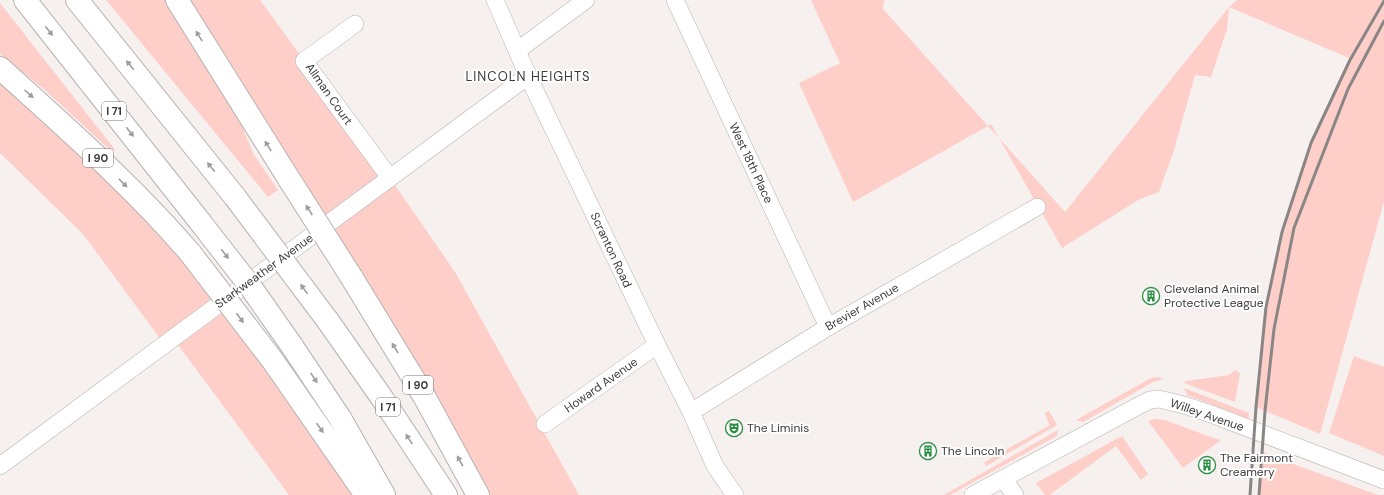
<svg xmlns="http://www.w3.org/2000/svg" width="1384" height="495" viewBox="0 0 1384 495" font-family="'DM Sans',sans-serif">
	<rect width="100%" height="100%" fill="#f6f0ef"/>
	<g fill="#fecec9">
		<path d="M106,0H165L241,124L254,155L278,190L268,197Z"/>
		<path d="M177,0H260L390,178L455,272L579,495H478Z"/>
		<path d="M811,0H884L883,9L988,126L991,124L999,138L1065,212L1229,7L1237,0H1384V201L1320,434L1256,407L1266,307L1282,232L1311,143L1349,58L1229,7L1227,29L1211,77L1195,75L1174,150L1159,192L1138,200L1062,248L999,138L988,126L853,202L799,83L840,63Z"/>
		<path d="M0,3L116,151L109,149L46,91L0,54Z"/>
		<path d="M0,68L158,218L366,495H289L173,338L164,344L83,234L0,153Z"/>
		<path d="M1354,356L1384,367V456L1329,433Z"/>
		<path d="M1235,370L1240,373L1235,402L1184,383L1186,381L1229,375Z"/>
		<path d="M1159,377L1163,379L1153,382L1083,422L1076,420L1151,378Z"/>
		<path d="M1184,388L1249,413V419L1187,395Z"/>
		<path d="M1049,411L1057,425L986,466L984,462L988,460L1050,425L1045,414L1046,412Z"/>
		<path d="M1155,419L1165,420L1213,438L1221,440L1183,468L1148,421Z"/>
		<path d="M1058,430L1057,436L950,495H944Z"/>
		<path d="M1122,436L1148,474L1141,480L1116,446L1051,494V495H1045L1036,483Z"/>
		<path d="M1262,451L1277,458L1378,495H1259Z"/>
	</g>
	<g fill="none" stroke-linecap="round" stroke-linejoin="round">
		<g stroke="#b7b2b2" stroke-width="18">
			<g id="minor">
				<path d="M495,0L528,76L657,345L691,412L715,466L735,495"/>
				<path d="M675,0L828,327"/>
				<path d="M355,24L304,61L390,178"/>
				<path d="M518,50L586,0"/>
				<path d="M691,412L828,327L1037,207"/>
				<path d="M545,424L657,345"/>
				<path d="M0,466L528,76"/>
				<path d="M1003,479L1015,495"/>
				<path d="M973,495L1138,406L1150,400L1159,399L1184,405L1211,414L1384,480"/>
			</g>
		</g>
		<g stroke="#b7b2b2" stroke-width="24">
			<g id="highway">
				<path d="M25,0L201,223"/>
				<path d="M77,0L235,197"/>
				<path d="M177,0L289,179"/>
				<path d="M0,68C65,127 134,187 191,254"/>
				<path d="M352,278L424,396L478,495"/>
				<path d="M328,321L382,398L446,495"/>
				<path d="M292,346L340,418L384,495"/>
				<path d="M273,361L366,495"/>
			</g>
		</g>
		<use href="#minor" stroke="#fff" stroke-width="17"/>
		<use href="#highway" stroke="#fff" stroke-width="22"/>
		<g stroke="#898685" stroke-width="3">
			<path d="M1250,495L1256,407L1266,307L1282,232L1311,143L1350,60L1384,1"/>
			<path d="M1259,495L1265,411L1274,329L1294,228L1348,89L1384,21"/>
		</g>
		<g stroke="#b7b2b2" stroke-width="24" stroke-linecap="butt">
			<g id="highway-bridge">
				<path d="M289,179L352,278"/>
				<path d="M235,197L328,321"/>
				<path d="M201,223L250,286L292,346"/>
				<path d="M191,254L273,361"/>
			</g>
		</g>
		<use href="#highway-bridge" stroke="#fff" stroke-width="22"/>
	</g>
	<defs><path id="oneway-solid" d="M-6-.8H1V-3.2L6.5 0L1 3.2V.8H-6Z"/></defs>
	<g fill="#9e9d9d">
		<use href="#oneway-solid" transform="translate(49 31) rotate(52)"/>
		<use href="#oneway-solid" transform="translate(199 36) rotate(-122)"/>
		<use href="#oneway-solid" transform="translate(130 65) rotate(-129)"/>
		<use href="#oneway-solid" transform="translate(29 94) rotate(42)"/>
		<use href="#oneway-solid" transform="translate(130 132) rotate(52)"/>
		<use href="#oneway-solid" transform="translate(268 146) rotate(-122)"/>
		<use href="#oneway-solid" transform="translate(211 167) rotate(-128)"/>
		<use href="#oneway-solid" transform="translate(123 183) rotate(45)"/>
		<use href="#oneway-solid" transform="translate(309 210) rotate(-123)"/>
		<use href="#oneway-solid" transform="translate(225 254) rotate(53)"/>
		<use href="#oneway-solid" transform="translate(304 289) rotate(-126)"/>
		<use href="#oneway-solid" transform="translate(240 318) rotate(53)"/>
		<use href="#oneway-solid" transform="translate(395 348) rotate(-121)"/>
		<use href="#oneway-solid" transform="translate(314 378) rotate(57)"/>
		<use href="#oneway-solid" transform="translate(320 428) rotate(55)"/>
		<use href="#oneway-solid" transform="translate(409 439) rotate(-123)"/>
		<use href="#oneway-solid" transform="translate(460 461) rotate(-119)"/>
	</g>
	<defs>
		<g id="building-ring" transform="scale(0.9)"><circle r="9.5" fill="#fff" stroke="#2c8f44" stroke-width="1.5"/><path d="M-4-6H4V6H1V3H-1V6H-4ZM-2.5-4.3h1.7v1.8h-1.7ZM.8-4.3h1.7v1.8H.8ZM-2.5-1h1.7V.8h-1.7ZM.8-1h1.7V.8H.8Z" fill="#2c8f44"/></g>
		<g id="theatre-ring" transform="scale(0.9)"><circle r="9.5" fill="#fff" stroke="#2c8f44" stroke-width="1.5"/><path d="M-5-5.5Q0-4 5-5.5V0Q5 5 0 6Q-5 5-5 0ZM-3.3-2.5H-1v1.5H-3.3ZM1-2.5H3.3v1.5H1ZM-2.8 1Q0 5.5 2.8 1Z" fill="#2c8f44"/></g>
	</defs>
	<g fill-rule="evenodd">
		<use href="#building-ring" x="1151" y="296"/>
		<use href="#theatre-ring" x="734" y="428"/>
		<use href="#building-ring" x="928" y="451"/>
		<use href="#building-ring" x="1207" y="465"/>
	</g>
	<g text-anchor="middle" stroke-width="4" stroke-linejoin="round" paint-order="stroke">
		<g fill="#fff" stroke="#777676" stroke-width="1">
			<rect x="102" y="102" width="24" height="18" rx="3"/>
			<rect x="83" y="149" width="30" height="18" rx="3"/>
			<rect x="403" y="376" width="30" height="18" rx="3"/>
			<rect x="376" y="398" width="24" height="18" rx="3"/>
		</g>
		<g font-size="11" font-weight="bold" fill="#3d3b3b">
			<text x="114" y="115">I 71</text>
			<text x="98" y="162">I 90</text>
			<text x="418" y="389">I 90</text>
			<text x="388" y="411">I 71</text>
		</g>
		<g font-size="12" fill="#3d3b3b" stroke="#fff">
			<text transform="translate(329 94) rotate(55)" y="4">Allman Court</text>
			<text transform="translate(751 163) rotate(65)" y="4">West 18th Place</text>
			<text transform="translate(611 250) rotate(65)" y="4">Scranton Road</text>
			<text transform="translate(264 271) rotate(-36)" y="4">Starkweather Avenue</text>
			<text transform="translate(862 307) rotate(-30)" y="4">Brevier Avenue</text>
			<text transform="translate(601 385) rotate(-35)" y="4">Howard Avenue</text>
			<text transform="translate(1207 415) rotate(19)" y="4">Willey Avenue</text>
		</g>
		<g font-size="12" fill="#3d3b3b" stroke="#fff" text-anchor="start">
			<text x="1164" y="293">Cleveland Animal<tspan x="1164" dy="14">Protective League</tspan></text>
			<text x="747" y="432">The Liminis</text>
			<text x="941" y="455">The Lincoln</text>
			<text x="1220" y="462">The Fairmont<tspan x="1220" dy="14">Creamery</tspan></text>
		</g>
		<g font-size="13" letter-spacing="1" fill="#3d3b3b" stroke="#fff">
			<text x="528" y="81">LINCOLN HEIGHTS</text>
		</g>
	</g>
</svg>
